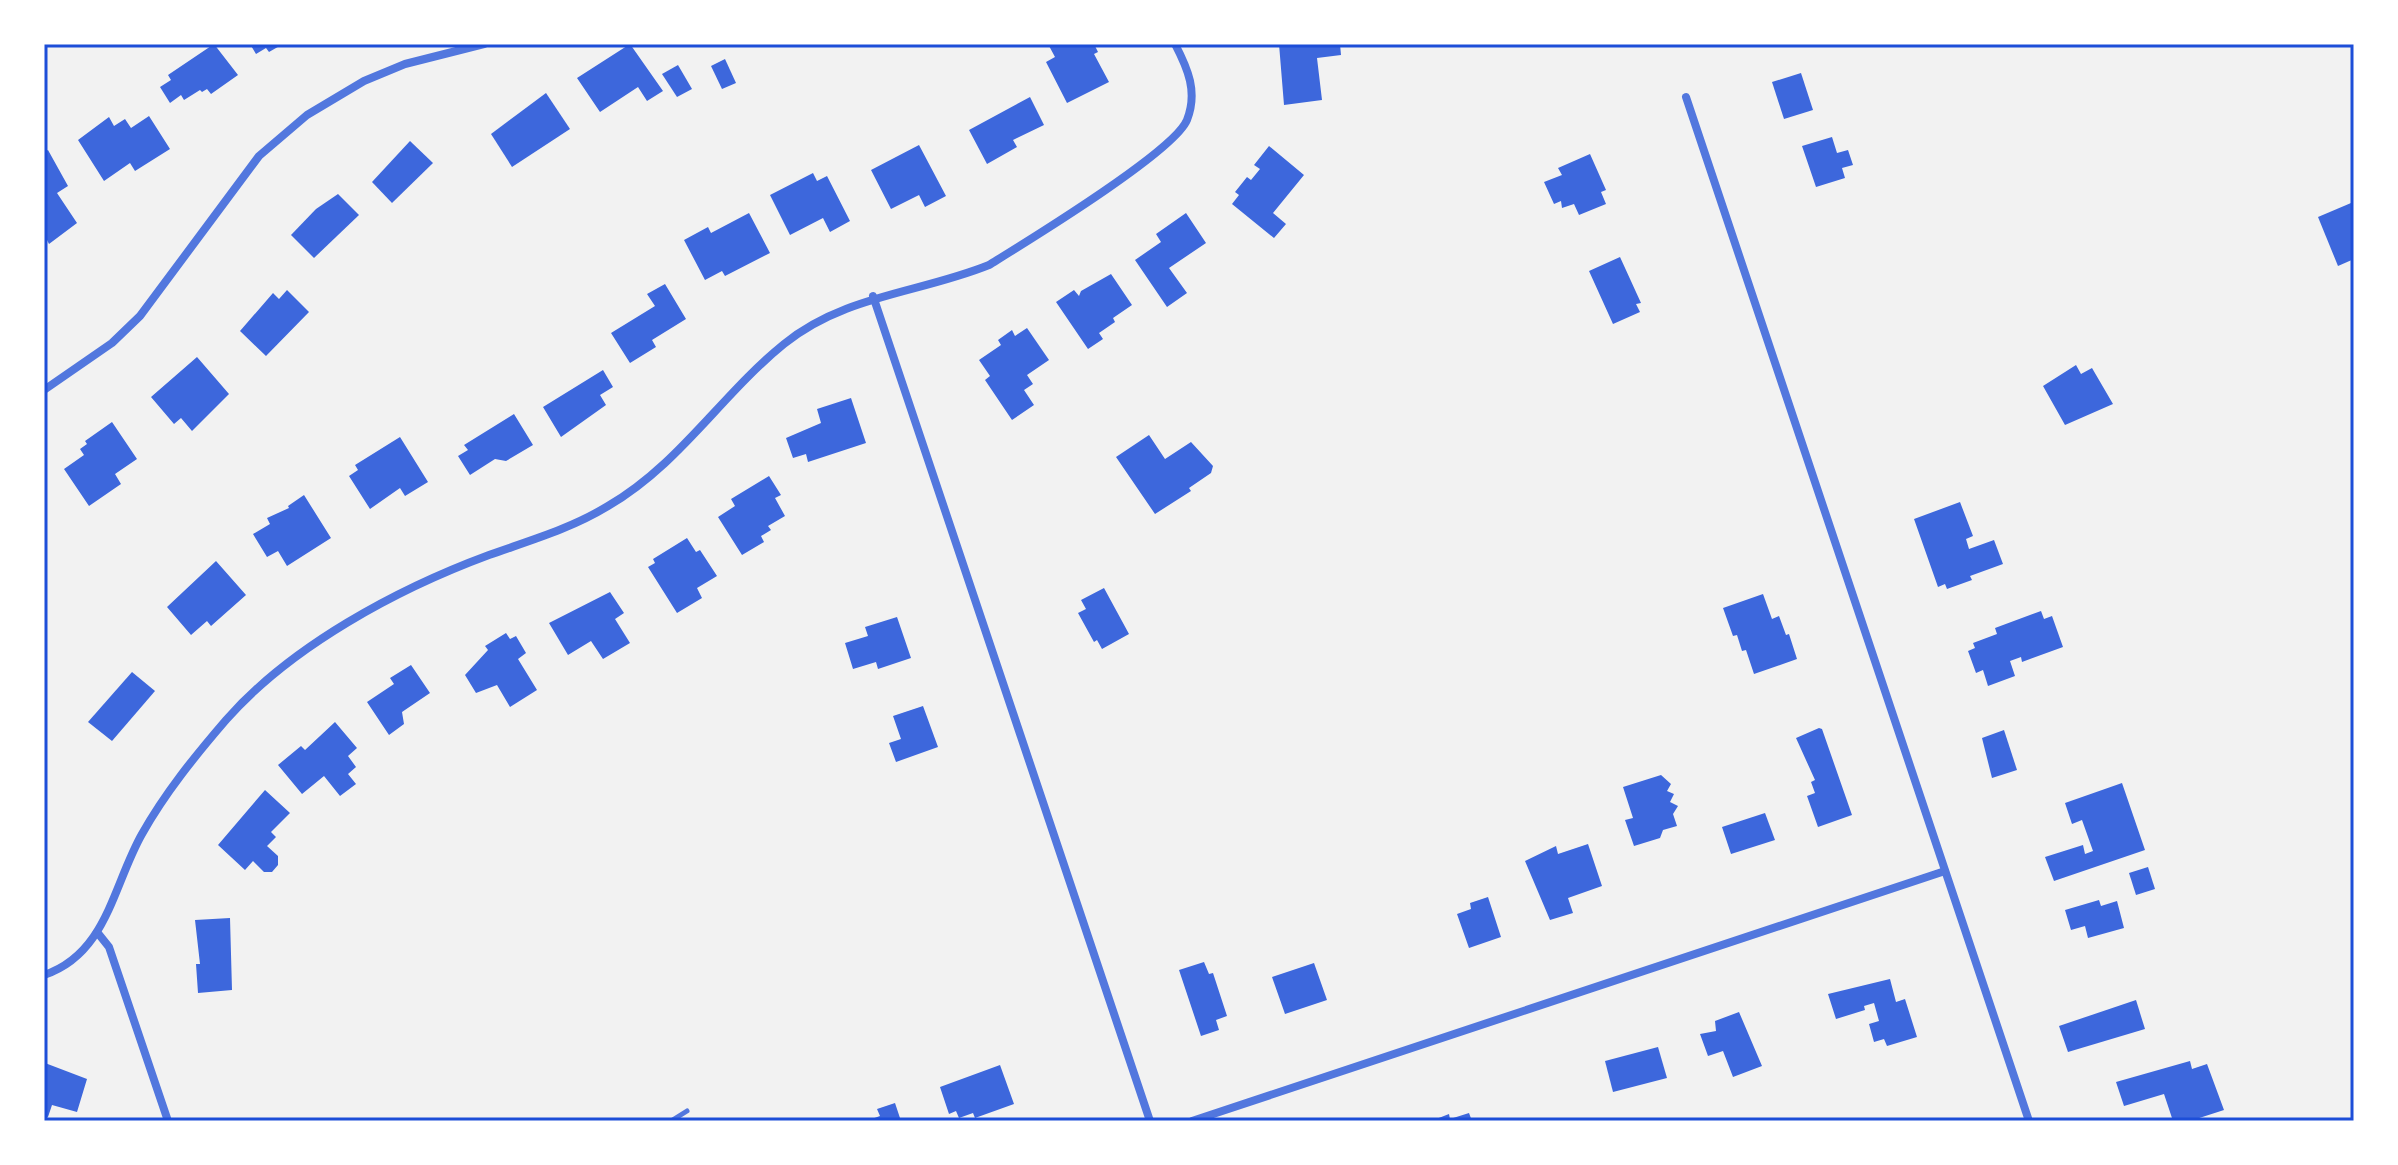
<svg xmlns="http://www.w3.org/2000/svg" width="2398" height="1165" viewBox="0 0 2398 1165" font-family="Poppins,sans-serif">
	<rect width="100%" height="100%" fill="#f2f2f2"/>
	<g fill="#3d67dc">
		<path d="M214,44L238,75L211,94L207,89L202,92L200,90L184,100L181,95L170,103L160,87L171,80L168,75Z"/>
		<path d="M250,44H283L269,52L266,48L256,54Z"/>
		<path d="M630,44L663,91L647,101L638,87L600,112L577,78Z"/>
		<path d="M1048,44H1094L1098,52L1094,54L1109,82L1067,103L1046,62L1055,57Z"/>
		<path d="M1279,44H1340L1341,55L1317,58L1322,100L1284,105Z"/>
		<path d="M725,59L736,83L722,89L711,66Z"/>
		<path d="M678,65L692,89L677,97L662,74Z"/>
		<path d="M1801,73L1813,110L1784,119L1772,82Z"/>
		<path d="M546,93L570,129L512,167L491,134Z"/>
		<path d="M1030,97L1044,125L1013,140L1017,147L987,164L969,130Z"/>
		<path d="M149,116L170,149L135,171L130,163L104,181L78,140L109,117L114,126L125,119L131,128Z"/>
		<path d="M1832,137L1837,153L1848,150L1853,165L1842,168L1845,178L1816,187L1802,146Z"/>
		<path d="M410,141L433,163L392,203L372,182Z"/>
		<path d="M919,145L946,196L925,207L919,195L891,209L871,170Z"/>
		<path d="M1269,146L1304,175L1273,213L1286,224L1274,238L1232,204L1239,195L1235,192L1247,177L1251,180L1260,169L1254,165Z"/>
		<path d="M48,150L68,186L57,193L77,223L49,244L47,240L44,242V152Z"/>
		<path d="M1590,154L1606,190L1601,192L1606,204L1579,215L1574,204L1562,208L1561,201L1554,204L1544,182L1562,175L1558,168Z"/>
		<path d="M813,173L817,181L827,176L850,221L830,232L823,218L790,235L770,195Z"/>
		<path d="M338,194L359,215L314,258L291,235L316,209Z"/>
		<path d="M2351,203L2354,259L2338,266L2318,217Z"/>
		<path d="M749,213L770,253L725,276L722,271L705,280L684,240L708,227L711,233Z"/>
		<path d="M1186,213L1206,243L1169,268L1187,293L1167,307L1135,260L1161,242L1156,234Z"/>
		<path d="M1620,257L1641,303L1636,304L1640,312L1613,324L1589,271Z"/>
		<path d="M1111,274L1132,305L1113,318L1115,322L1099,333L1103,339L1088,349L1056,302L1074,290L1079,296L1081,291Z"/>
		<path d="M665,284L686,319L652,340L656,347L630,363L611,333L655,306L647,294Z"/>
		<path d="M287,290L309,312L266,356L240,331L273,293L279,299Z"/>
		<path d="M1027,328L1049,360L1027,375L1033,384L1024,390L1034,405L1012,420L985,380L990,376L979,360L1001,345L998,340L1012,330L1015,336Z"/>
		<path d="M197,357L229,394L192,431L181,418L174,424L151,397Z"/>
		<path d="M2076,365L2081,374L2092,368L2113,404L2065,425L2043,386Z"/>
		<path d="M603,370L613,387L600,395L606,405L561,437L543,407Z"/>
		<path d="M851,398L866,443L808,462L806,454L793,458L786,438L821,423L817,409Z"/>
		<path d="M514,414L533,445L506,461L495,459L470,475L458,456L468,450L464,445Z"/>
		<path d="M112,422L137,459L115,474L121,484L89,506L64,469L84,455L80,449L87,444L85,441Z"/>
		<path d="M1149,435L1165,459L1191,442L1213,466L1211,473L1189,488L1191,491L1155,514L1116,457Z"/>
		<path d="M400,437L428,482L405,496L400,488L370,509L349,476L358,470L355,465Z"/>
		<path d="M769,476L781,495L775,498L785,516L768,526L771,530L761,536L764,542L742,555L718,517L735,506L731,499Z"/>
		<path d="M304,495L331,538L287,566L278,551L267,557L253,534L270,524L267,518L289,508L288,506Z"/>
		<path d="M1960,502L1973,536L1966,539L1969,549L1994,540L2003,564L1970,576L1972,580L1947,589L1945,584L1938,587L1914,519Z"/>
		<path d="M687,538L696,552L700,550L717,576L697,588L702,598L677,613L648,567L655,563L653,559Z"/>
		<path d="M216,561L246,595L211,626L207,621L191,635L167,607Z"/>
		<path d="M1104,588L1129,634L1102,649L1097,640L1094,642L1078,613L1086,609L1081,600Z"/>
		<path d="M610,592L624,613L615,619L630,643L603,659L591,641L568,655L549,623Z"/>
		<path d="M1763,594L1772,619L1779,616L1786,635L1789,634L1797,659L1754,674L1746,650L1742,651L1737,635L1733,636L1723,608Z"/>
		<path d="M2041,611L2044,619L2052,616L2063,647L2022,662L2021,657L2010,661L2015,676L1988,686L1983,670L1976,673L1968,651L1975,648L1973,643L1997,634L1995,628Z"/>
		<path d="M897,617L911,658L878,669L876,662L853,669L845,643L868,636L865,627Z"/>
		<path d="M506,633L510,639L516,636L526,653L518,659L537,690L510,707L497,685L476,693L465,675L488,650L485,646Z"/>
		<path d="M411,665L430,693L402,712L404,724L389,735L367,702L394,684L390,678Z"/>
		<path d="M132,672L155,691L112,741L88,722Z"/>
		<path d="M923,706L938,747L896,762L889,743L901,739L893,716Z"/>
		<path d="M335,722L357,748L348,756L356,767L348,774L356,784L340,796L324,776L302,794L278,765L301,746L305,750Z"/>
		<path d="M1819,728L1822,729L1852,815L1818,827L1807,796L1815,793L1811,782L1815,780L1796,738Z"/>
		<path d="M2004,730L2017,770L1992,778L1982,738Z"/>
		<path d="M1661,775L1671,784L1667,791L1674,794L1670,802L1678,806L1673,814L1677,826L1663,830L1660,838L1634,846L1625,820L1633,818L1623,787Z"/>
		<path d="M2122,783L2145,850L2054,881L2045,857L2083,845L2085,854L2093,851L2082,820L2072,824L2065,803Z"/>
		<path d="M265,790L290,813L271,832L276,837L267,846L278,856V865L272,872H264L253,861L245,870L218,845Z"/>
		<path d="M1765,813L1775,840L1731,854L1722,827Z"/>
		<path d="M1588,844L1602,886L1568,898L1573,913L1550,920L1525,861L1556,846L1558,854Z"/>
		<path d="M2148,867L2155,889L2136,895L2129,873Z"/>
		<path d="M1488,897L1501,937L1469,948L1457,914L1471,909L1470,903Z"/>
		<path d="M2099,900L2101,906L2117,901L2124,928L2088,938L2085,926L2071,930L2065,910Z"/>
		<path d="M230,918L232,990L198,993L196,964H200L195,920Z"/>
		<path d="M1204,962L1209,974L1213,973L1227,1016L1216,1020L1219,1030L1201,1036L1179,970Z"/>
		<path d="M1314,963L1327,1000L1285,1014L1272,977Z"/>
		<path d="M1890,979L1896,1002L1905,999L1917,1037L1887,1046L1884,1039L1874,1042L1869,1024L1879,1021L1874,1003L1864,1006L1865,1010L1836,1019L1828,994Z"/>
		<path d="M2136,1000L2145,1029L2068,1052L2059,1026Z"/>
		<path d="M1739,1012L1762,1066L1733,1077L1723,1051L1708,1056L1700,1034L1716,1031L1715,1021Z"/>
		<path d="M1658,1047L1667,1078L1613,1092L1605,1061Z"/>
		<path d="M2190,1061L2192,1069L2207,1064L2224,1110L2190,1121H2173L2164,1094L2124,1106L2116,1082Z"/>
		<path d="M45,1063L87,1079L77,1112L52,1105L48,1117L44,1116Z"/>
		<path d="M1000,1065L1014,1104L975,1118L973,1113L959,1118L956,1111L949,1114L940,1087Z"/>
		<path d="M895,1103L901,1121H866L880,1116L877,1109Z"/>
		<path d="M1469,1113L1472,1121H1431L1449,1114L1450,1119Z"/>
	</g>
	<g fill="none" stroke-linecap="round" stroke-linejoin="round">
		<path stroke="#5277de" stroke-width="5" d="M671,1121L687,1111"/>
		<g stroke="#5277de" stroke-width="8">
			<path d="M1686,97L2029,1121"/>
			<path d="M873,296L1150,1121"/>
			<path d="M44,390L112,343L140,316L259,156L307,115L364,81L405,64L484,44"/>
			<path d="M97,932L109,947L168,1121"/>
			<path d="M44,975C107,954 113,885 142,834C165,793 195,756 226,720C291,646 397,589 489,555C531,540 570,529 608,506C679,465 721,395 784,344C844,295 920,293 989,265C1026,242 1174,152 1187,120C1198,92 1188,69 1175,44"/>
			<path d="M1192,1121L1945,871"/>
		</g>
	</g>
	<rect width="2398" height="1165" fill="none" stroke="#ffffff" stroke-width="92"/>
	<rect x="46" y="46" width="2306" height="1073" fill="none" stroke="#1d4ed8" stroke-width="3"/>
</svg>
